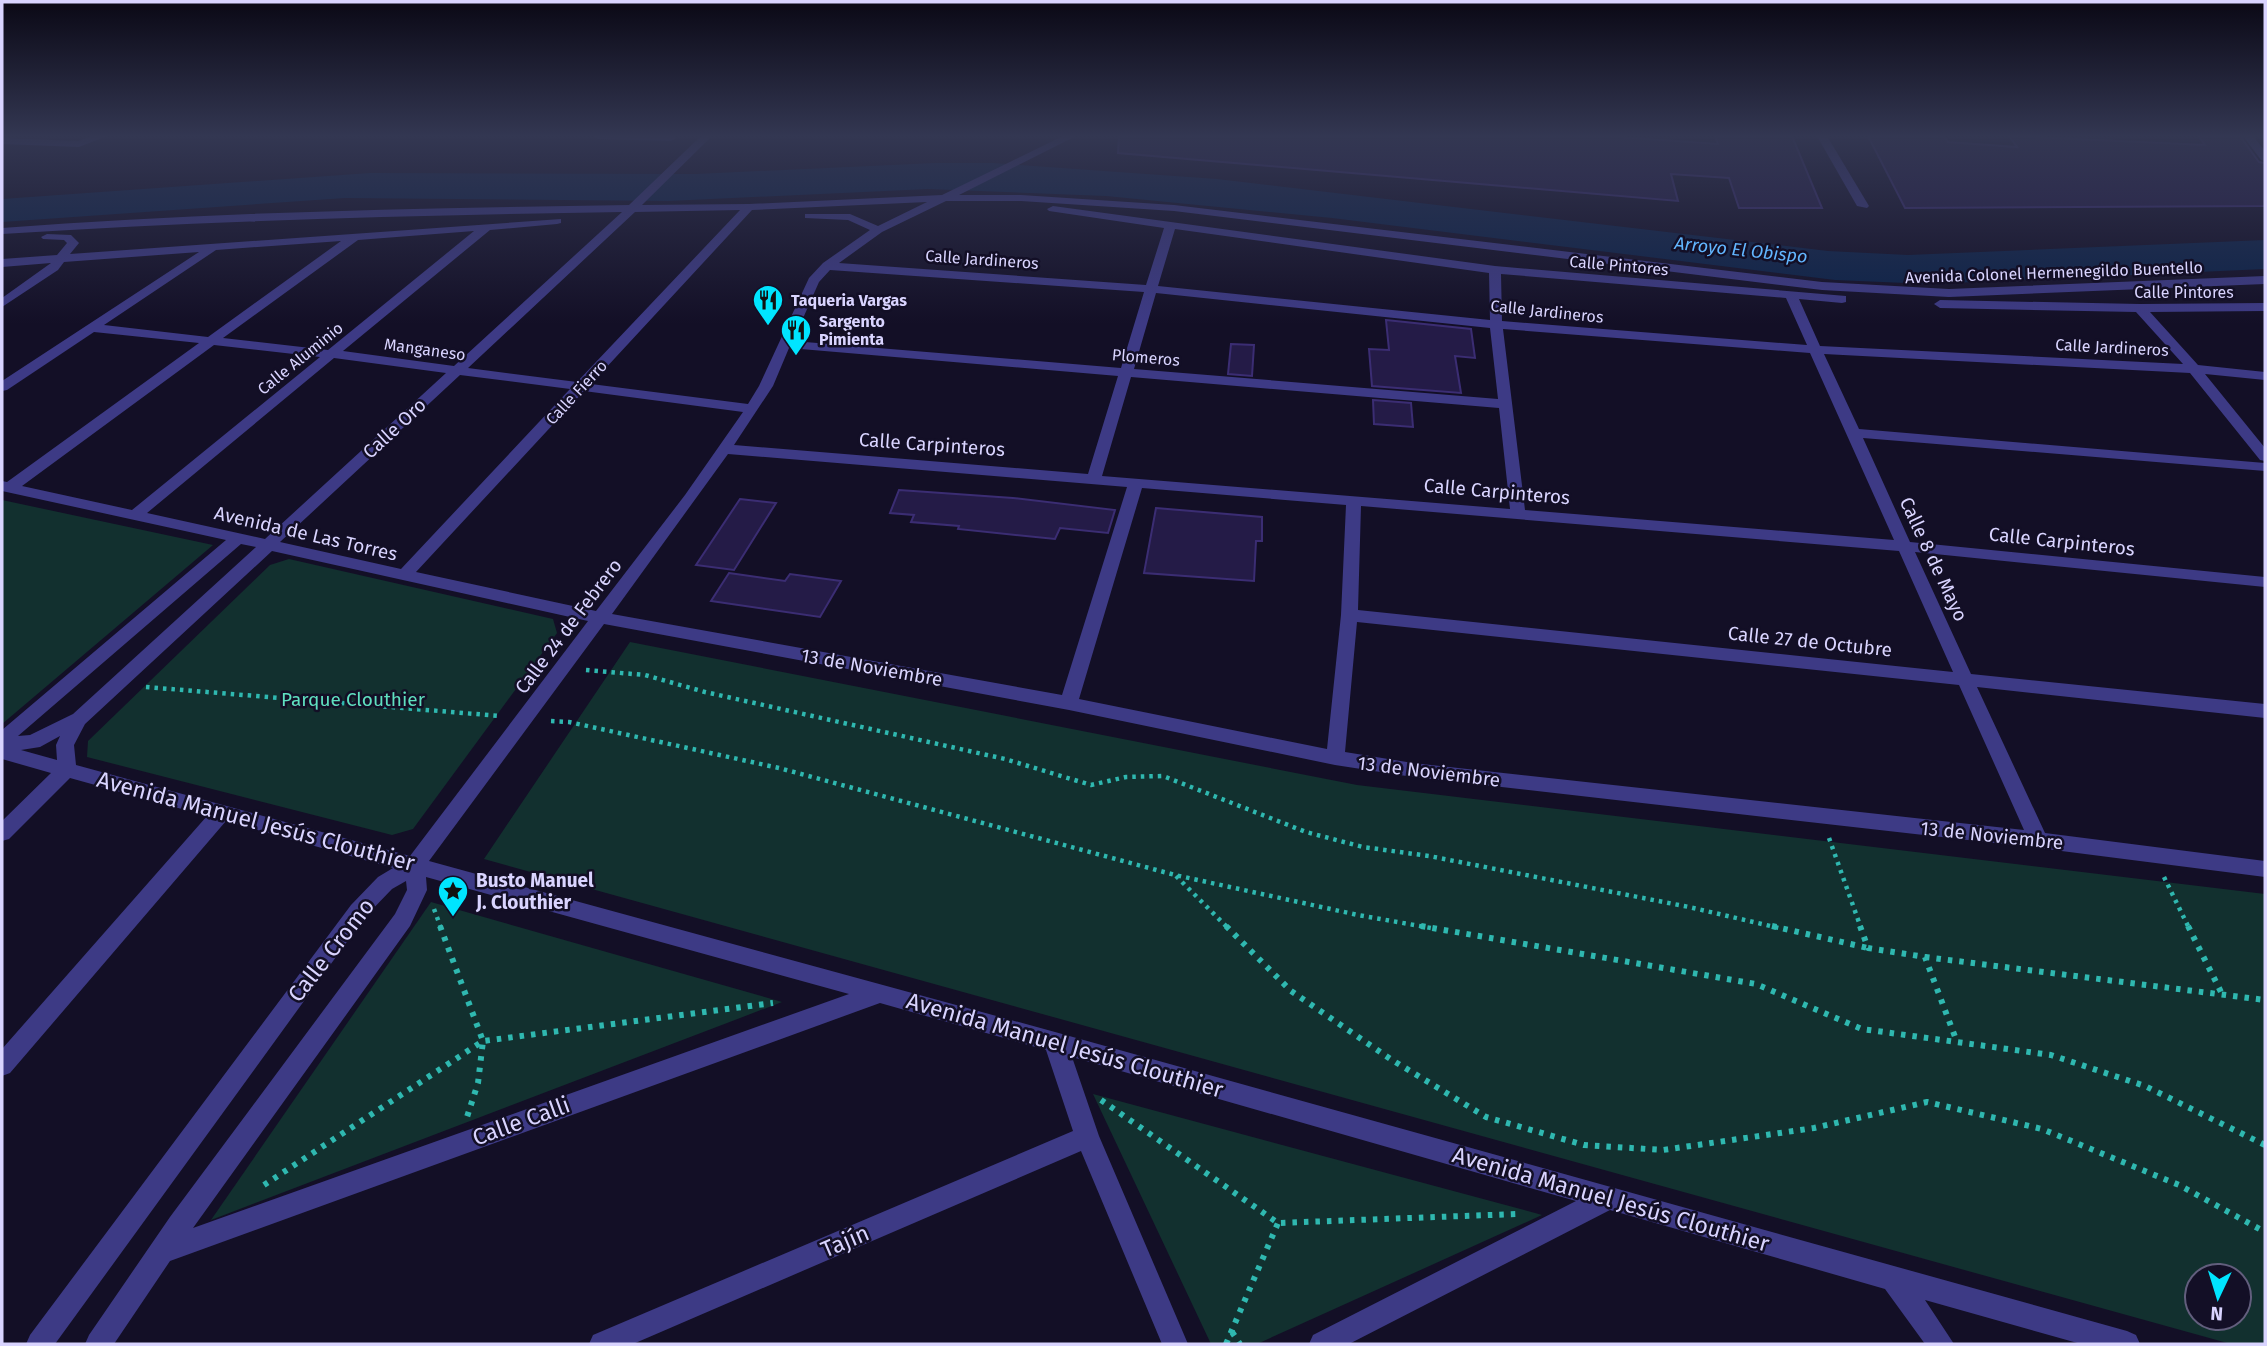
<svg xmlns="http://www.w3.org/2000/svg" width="2267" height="1346" viewBox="0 0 2267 1346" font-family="'Fira Sans',sans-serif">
	<rect width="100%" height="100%" fill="#130f26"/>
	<g fill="#12302f" fill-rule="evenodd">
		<path d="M2,500L213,545L2,724Z"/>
		<path d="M289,559L553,619L557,633L413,829L392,835L87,757L88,741L270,565Z"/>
		<path d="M630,642L1357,785L2265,894V1344H2231L484,859ZM2239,1276V1318H2197V1276Z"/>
		<path d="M431,902L782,1002L211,1220Z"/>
		<path d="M1093,1094L1535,1213L1542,1215L1257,1344H1211Z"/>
	</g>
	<path fill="#0c2248" d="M935,163H993L1217,179L1828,251L1908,255L2265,240V269L1929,284L1835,280L1332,218L1106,196L928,189L669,201L345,198L2,222V199L370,173L696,174Z"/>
	<g fill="#241b47" stroke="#3b2d73" stroke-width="2">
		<path d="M1119,136H1605L1718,144L1715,136H1792L1822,208H1739L1729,178L1671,174L1678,201L1118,153Z"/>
		<path d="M1868,136H1944L1948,142L2017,147L2009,136L2205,145L2198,136H2240L2259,162L2265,163V206L1905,208Z"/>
		<path d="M1386,320L1471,329L1475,358L1455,356L1461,393L1372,386L1369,349L1389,350Z"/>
		<path d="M1231,344L1254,345L1252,376L1228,374Z"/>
		<path d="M1373,400L1411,403L1413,427L1374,424Z"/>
		<path d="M899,490L1013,498L1115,510L1108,533L1060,528L1055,539L958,529L959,526L911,522L914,515L890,513Z"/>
		<path d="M740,499L776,503L734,570L696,565Z"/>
		<path d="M1156,508L1262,517V541H1256L1254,581L1144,573Z"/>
		<path d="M729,573L785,581L790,574L841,581L820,617L711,601Z"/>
	</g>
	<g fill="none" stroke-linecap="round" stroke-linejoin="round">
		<g stroke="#2fb8b0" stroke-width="4.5" stroke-dasharray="3.5 5" stroke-linecap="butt">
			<path d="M586,670L645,675L705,692L1005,759L1091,785L1126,777L1163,776L1306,832L1363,847L1429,856L1689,907L1779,928"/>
			<path d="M146,687L500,716"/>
			<path d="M551,721L569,722L779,768L1175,875L1358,915L1431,928"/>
			<path d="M1829,838L1861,928"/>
			<path d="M1176,876L1228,928"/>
			<path d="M2164,877L2189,928"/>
			<path d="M434,909L441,928"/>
		</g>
		<g stroke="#2fb8b0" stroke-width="6" stroke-dasharray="4.5 7" stroke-linecap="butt">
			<path d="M440,926L483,1041L478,1083L467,1117"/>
			<path d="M1226,926L1291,991L1392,1060L1486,1117L1584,1145L1663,1150L1814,1128L1927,1102L2042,1129L2179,1185L2265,1232"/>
			<path d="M1421,926L1756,984L1862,1029L2051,1055L2145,1086L2265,1145"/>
			<path d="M1772,926L1868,948"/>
			<path d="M1860,926L1868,948L1925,957L1957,1042"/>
			<path d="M2188,926L2222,994"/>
			<path d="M1925,957L2265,1000"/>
			<path d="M1101,1100L1278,1223L1516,1214"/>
			<path d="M264,1185L483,1041L773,1003"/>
			<path d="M1232,1332L1240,1344"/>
			<path d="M1226,1344L1278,1223"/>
		</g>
		<g fill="#3d3a85" fill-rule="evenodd">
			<path d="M92,136H107L79,147L2,144V138L78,141Z"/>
			<path d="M593,136H675L676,138L671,141L598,139Z"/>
			<path d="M701,136H712L642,205L749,204L942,195L1063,136H1076L959,195H1021L1174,205L1822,282L1949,289L2265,276V284L1949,297L1822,290L1174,211L1021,201H946L882,232L839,263L1146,285L1164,228L1049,211L1047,209L1053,206L1495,266L1846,296V302L1842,303L1799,299L1820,346L2183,364L2136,312L1940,308L1934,304L1940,300L2140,304L2265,303V311L2150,312L2198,365L2265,372V380L2205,374L2265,448V461L2260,460L2190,373L1824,354L1859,429L2265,463V471L1863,438L1910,542L2265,577V587L1915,552L1971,674L2265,704V718L1977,687L2045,833L2265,861V877L2038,848L1413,777L1335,765L1069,710L604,624L429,861L1055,1032L2127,1331L2136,1335L2140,1344H2081L1925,1300L1954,1344H1925L1885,1289L1610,1210L1349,1344H1309L1313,1335L1576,1201L1072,1057L1099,1136L1188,1344H1162L1081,1151L633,1344H589L593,1335L1073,1131L1046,1050L880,1003L170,1261L114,1344H85L89,1335L170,1217L395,914L407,890L406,881L392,889L365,917L55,1344H26L30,1335L351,905L378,877L393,868L226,821L10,1073L2,1076V1049L207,816L70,778L9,839L2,841V821L51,773L2,759V730L226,540L2,491V481L7,482L199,343L94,332L7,390L2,391V381L199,252L64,262L58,270L2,307V298L51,263L2,267V259L57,255L67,243L64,240L43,239L41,237L47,234L71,235L79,243L70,254L561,219V223L557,224L490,230L343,351L454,366L622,212C415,215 209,221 2,234V228C211,212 420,208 629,205ZM927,202L878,226L850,214H805V218L848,220L870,230L823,263L809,278L759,386L748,404L591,384L752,210ZM740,210L577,382L468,368L635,212ZM1175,229L1489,273L1490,320L1158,286ZM474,231L328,350L223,338L358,240ZM341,241L208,337L104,325L216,250ZM830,270L1144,292L1121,368L793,341L819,282ZM1501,274L1786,298L1807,345L1502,321ZM1156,293L1490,328L1498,399L1134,369ZM1503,329L1810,353L1894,540L1525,510ZM214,345L320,357L132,510L22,486ZM789,348L1118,376L1088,474L734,445L773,386ZM334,358L446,373L265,539L147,513ZM460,375L570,389L401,569L280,542ZM1131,377L1499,408L1510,509L1102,476ZM584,391L743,412L685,495L596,611L416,572ZM728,454L1127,487L1062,695L612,614ZM1142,488L1346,505L1341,615L1327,749L1079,699ZM1361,506L1899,551L1953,672L1358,610ZM241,544L256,547L73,714L30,735L18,736ZM272,551L588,621L410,856L76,765L74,745L85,724ZM1357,622L1959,685L2024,830L1413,763L1345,752ZM60,736L56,745L57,760L21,750L40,747ZM426,877L849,994L193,1228L410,926L427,890Z"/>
			<path d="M1817,136H1827L1869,206L1867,208L1857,206Z"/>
			<path d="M2243,136H2253L2265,151V161L2261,160Z"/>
		</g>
	</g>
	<linearGradient id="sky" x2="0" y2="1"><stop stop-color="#0a0815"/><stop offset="0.42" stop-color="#333752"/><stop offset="1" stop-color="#333752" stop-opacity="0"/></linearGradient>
	<rect width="2267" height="324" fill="url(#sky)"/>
	<defs>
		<g id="restaurant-pin" transform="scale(1.575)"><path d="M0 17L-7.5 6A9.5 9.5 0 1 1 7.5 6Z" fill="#00e5ff" stroke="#130f26"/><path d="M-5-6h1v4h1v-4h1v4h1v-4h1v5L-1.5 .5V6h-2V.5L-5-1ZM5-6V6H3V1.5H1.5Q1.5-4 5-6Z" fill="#111"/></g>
		<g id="sight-pin" transform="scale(1.575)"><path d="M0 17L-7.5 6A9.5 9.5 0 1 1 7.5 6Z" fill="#00e5ff" stroke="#130f26"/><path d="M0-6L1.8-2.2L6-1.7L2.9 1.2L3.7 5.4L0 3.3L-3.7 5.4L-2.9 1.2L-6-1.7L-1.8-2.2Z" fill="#111"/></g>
	</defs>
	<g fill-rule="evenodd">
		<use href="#restaurant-pin" x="768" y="300"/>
		<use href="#restaurant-pin" x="796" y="330"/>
		<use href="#sight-pin" x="453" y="891"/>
	</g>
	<g text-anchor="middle" stroke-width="5" stroke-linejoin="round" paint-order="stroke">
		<g font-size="16" fill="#d9d4ff" stroke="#130f26">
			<text transform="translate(982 259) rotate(4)" y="6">Calle Jardineros</text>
			<text transform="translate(1619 265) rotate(5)" y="6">Calle Pintores</text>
			<text transform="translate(2054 272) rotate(-2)" y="6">Avenida Colonel Hermenegildo Buentello</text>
			<text x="2184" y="298">Calle Pintores</text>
			<text transform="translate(1547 311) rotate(6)" y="6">Calle Jardineros</text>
			<text transform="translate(2112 347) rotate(3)" y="6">Calle Jardineros</text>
			<text transform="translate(425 349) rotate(8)" y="6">Manganeso</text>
			<text transform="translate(1146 357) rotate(5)" y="6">Plomeros</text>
			<text transform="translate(300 358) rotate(-39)" y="6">Calle Aluminio</text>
			<text transform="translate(576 392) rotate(-47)" y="6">Calle Fierro</text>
		</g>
		<g font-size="16" font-weight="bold" fill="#d9d4ff" stroke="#130f26" text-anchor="start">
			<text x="791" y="306">Taqueria Vargas</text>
			<text x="819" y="327">Sargento<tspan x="819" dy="18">Pimienta</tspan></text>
		</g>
		<g font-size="18" font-style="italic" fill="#62b6ff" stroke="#130f26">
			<text transform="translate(1741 250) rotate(6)" y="6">Arroyo El Obispo</text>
		</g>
		<g font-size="19" fill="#d9d4ff" stroke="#130f26">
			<text transform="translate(394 428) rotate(-43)" y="7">Calle Oro</text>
			<text transform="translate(932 444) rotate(4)" y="7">Calle Carpinteros</text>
			<text transform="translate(1497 491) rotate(5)" y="7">Calle Carpinteros</text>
			<text transform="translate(306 533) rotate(13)" y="7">Avenida de Las Torres</text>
			<text transform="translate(2062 541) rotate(6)" y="7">Calle Carpinteros</text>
			<text transform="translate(1934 559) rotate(65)" y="7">Calle 8 de Mayo</text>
			<text transform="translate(568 626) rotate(-53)" y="7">Calle 24 de Febrero</text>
			<text transform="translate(1810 641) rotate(6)" y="7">Calle 27 de Octubre</text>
			<text transform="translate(872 667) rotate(10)" y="7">13 de Noviembre</text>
			<text transform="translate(1429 771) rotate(7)" y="7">13 de Noviembre</text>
			<text transform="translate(1992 835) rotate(6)" y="7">13 de Noviembre</text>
		</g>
		<g font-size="19" fill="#5fe0c0" stroke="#130f26">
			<text x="353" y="706">Parque Clouthier</text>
		</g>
		<g font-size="19" font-weight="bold" fill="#d9d4ff" stroke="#130f26" text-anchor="start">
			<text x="476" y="887">Busto Manuel<tspan x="476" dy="22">J. Clouthier</tspan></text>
		</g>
		<g font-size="23" fill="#d9d4ff" stroke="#130f26">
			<text transform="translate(256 821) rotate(15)" y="8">Avenida Manuel Jesús Clouthier</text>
			<text transform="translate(331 950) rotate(-52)" y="8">Calle Cromo</text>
			<text transform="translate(1065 1045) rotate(16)" y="8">Avenida Manuel Jesús Clouthier</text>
			<text transform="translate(521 1121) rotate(-20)" y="8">Calle Calli</text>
			<text transform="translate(1611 1199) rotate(16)" y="8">Avenida Manuel Jesús Clouthier</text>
			<text transform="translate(845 1241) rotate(-23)" y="8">Tajín</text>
		</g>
	</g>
	<rect width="2267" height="1346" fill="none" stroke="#d9d4ff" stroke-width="7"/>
	<g transform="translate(2218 1297) rotate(184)"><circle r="33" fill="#130f26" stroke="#625e7d" stroke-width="2"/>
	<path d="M0-5L12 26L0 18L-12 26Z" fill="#00e5ff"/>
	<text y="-10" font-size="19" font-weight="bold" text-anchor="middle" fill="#d9d4ff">N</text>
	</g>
</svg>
